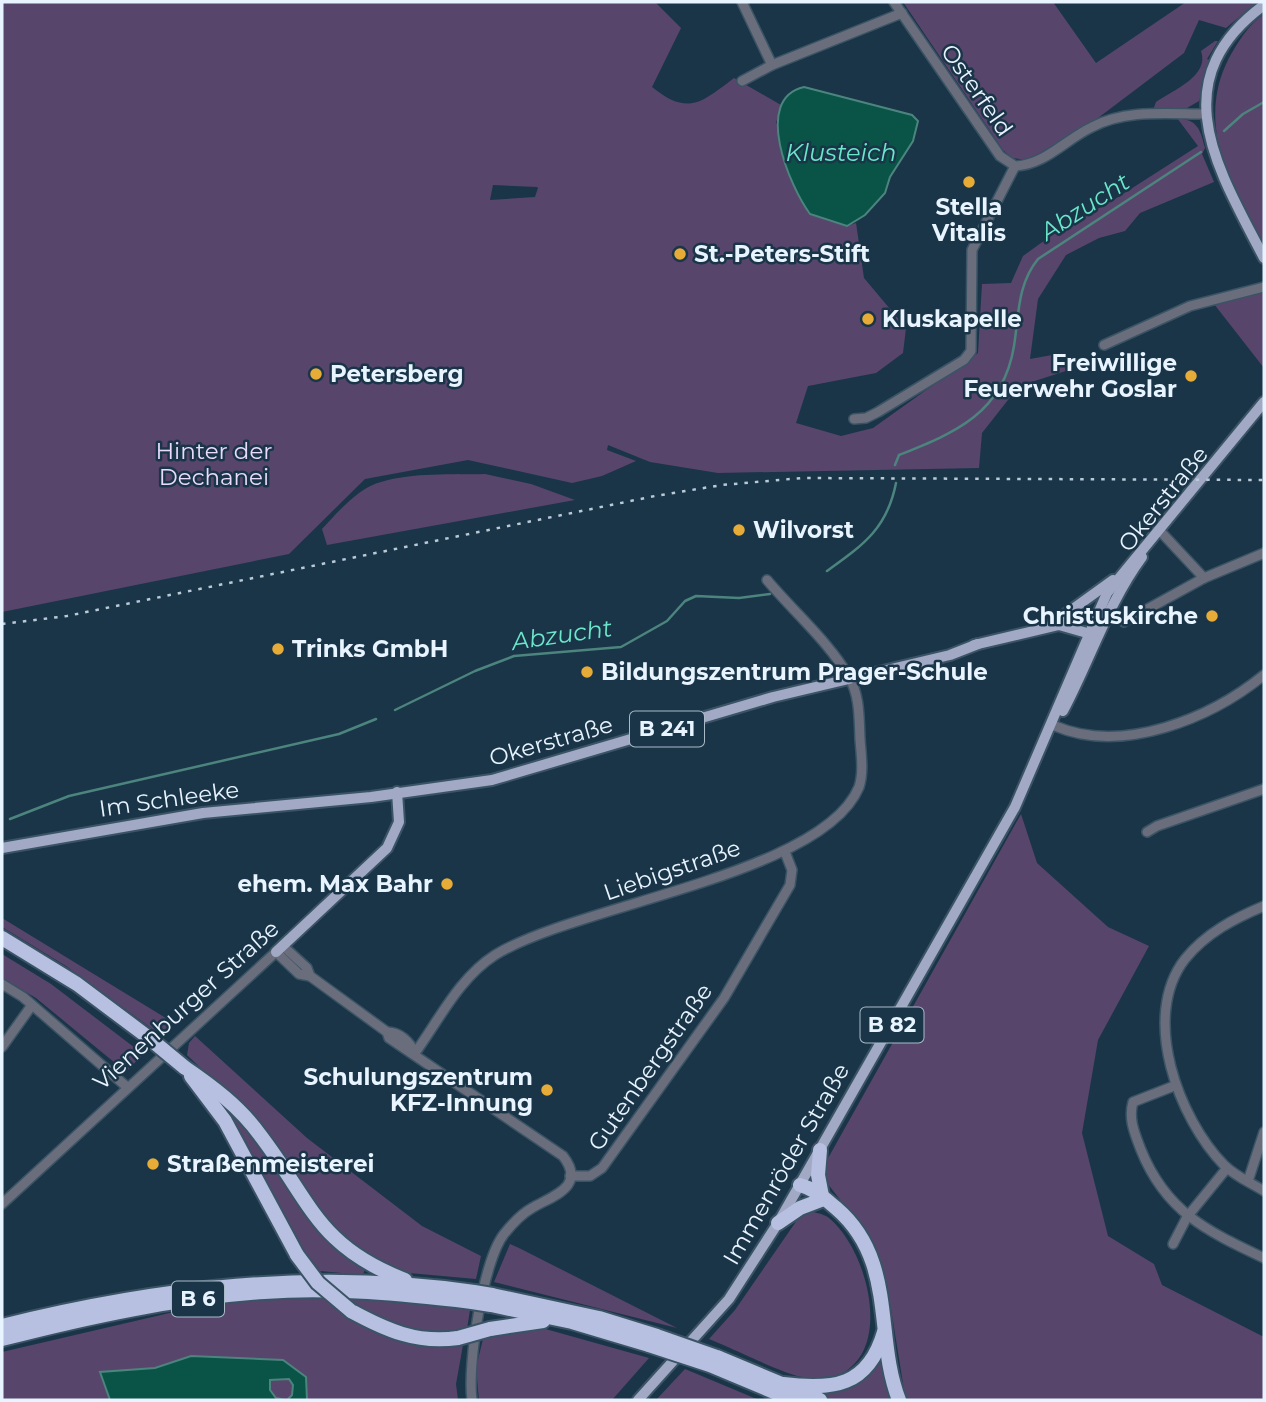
<svg xmlns="http://www.w3.org/2000/svg" width="1266" height="1402" viewBox="0 0 1266 1402" font-family="Montserrat,sans-serif">
	<rect width="100%" height="100%" fill="#1a3548"/>
	<g fill="#58456c" fill-rule="evenodd">
		<path d="M2,2H655L681,28L652,87C688,116 701,103 734,78L781,105L776,123L847,226L856,223L864,278L906,328L903,353L876,373L808,386L796,423L841,436L873,428L978,353L982,284L1011,283L1023,256L1059,230L1112,201L1198,146L1177,118C1198,120 1200,129 1205,148L1202,154L1214,182L1140,213L1125,231L1099,238L1066,255L1038,299L1030,359L1063,353L1069,370L1019,386L982,433L979,468L718,473L650,462L608,445L607,450L636,461L602,476L572,483L468,460L365,479L289,554L2,612ZM493,185L537,187L538,188L535,197L490,200Z"/>
		<path d="M903,2H1053L1096,63L1186,2H1257L1226,28L1199,20L1184,53L1094,121L1028,160L1012,158L1003,150Z"/>
		<path d="M1264,14V243C1230,188 1196,124 1228,60C1237,43 1248,25 1264,14Z"/>
		<path d="M1215,41H1218L1207,59L1211,61L1199,101L1187,108L1153,110L1156,102C1173,90 1210,76 1201,51Z"/>
		<path d="M1264,292V368L1214,304Z"/>
		<path d="M485,474L531,484L575,500L327,545L322,529C338,512 358,488 381,482C414,472 451,475 485,474Z"/>
		<path d="M1021,814L1037,863L1108,927L1149,946L1098,1040L1082,1133L1108,1236L1154,1264L1162,1285L1264,1337V1400H907L905,1396L887,1284L862,1228L824,1179L827,1160Z"/>
		<path d="M2,918L174,1023L164,1035L158,1033L66,966L2,927Z"/>
		<path d="M2,954L51,984L143,1054L126,1072L36,998L2,978Z"/>
		<path d="M195,1036L307,1138L422,1226L481,1256L476,1279L409,1273L382,1265L338,1234L265,1130L187,1055L189,1043Z"/>
		<path d="M208,1088C231,1106 254,1131 270,1155C303,1203 312,1236 365,1269L363,1275L320,1271L299,1244L246,1142Z"/>
		<path d="M804,1210C811,1212 823,1213 829,1218C865,1247 892,1341 846,1371C835,1378 815,1378 803,1377C785,1375 730,1347 709,1339L735,1310Z"/>
		<path d="M510,1244L519,1248L677,1328L494,1282Z"/>
		<path d="M321,1296L405,1301L470,1310L467,1329C425,1342 388,1327 354,1302L335,1308C374,1336 415,1350 463,1345L456,1384L458,1400H2V1352L178,1311L194,1305Z"/>
		<path d="M542,1328L649,1358L612,1400H479L476,1368L483,1339L510,1331Z"/>
		<path d="M882,1359L894,1400H831L810,1389L858,1382Z"/>
		<path d="M685,1369L759,1400H656Z"/>
	</g>
	<g fill="#095447" stroke="#4c847e" stroke-width="2">
		<path d="M804,87L912,115L918,121L913,141L890,177L885,193L865,215L847,226L810,214C790,187 752,99 804,87Z"/>
		<path d="M191,1356L283,1360L306,1377L307,1400H287L292,1395L293,1385L289,1379L270,1380V1390L276,1398L286,1400H110L100,1372L155,1368Z"/>
	</g>
	<g fill="none" stroke-linecap="round" stroke-linejoin="round">
		<g stroke="#4c847e" stroke-width="2.5">
			<path d="M1224,131L1243,114L1264,102"/>
			<path d="M895,465L899,455C954,433 1003,414 1014,346C1019,315 1017,285 1038,259L1201,152"/>
			<path d="M827,571C863,545 887,529 896,483"/>
			<path d="M395,710L475,671L514,656L621,647L667,621L685,601L696,596L739,598L770,594"/>
			<path d="M10,819L69,796L339,734L376,719"/>
		</g>
		<g stroke="#3b5465" stroke-width="12">
			<g id="minor">
				<path d="M742,2L772,65"/>
				<path d="M894,2L1000,156L1015,166C1045,165 1066,139 1092,127C1126,109 1167,114 1205,114"/>
				<path d="M742,81L772,65L902,13"/>
				<path d="M1104,345L1190,306L1264,287"/>
				<path d="M854,419L866,418L878,412L964,360L971,351L972,250L1015,166"/>
				<path d="M1161,532L1204,578"/>
				<path d="M1124,622L1204,578L1264,553"/>
				<path d="M1055,726C1123,755 1211,718 1264,675"/>
				<path d="M1147,832L1157,826L1264,789"/>
				<path d="M1264,906C1235,918 1206,933 1185,959C1140,1017 1179,1119 1224,1165C1235,1176 1251,1183 1264,1191"/>
				<path d="M283,946L307,968L310,976L387,1032L389,1038L563,1156C587,1187 552,1196 532,1208C521,1214 512,1224 504,1234C483,1261 467,1366 472,1400"/>
				<path d="M2,984L23,997L127,1087"/>
				<path d="M387,1032C400,1032 410,1042 415,1053"/>
				<path d="M2,1047L32,1005"/>
				<path d="M415,1053C439,1020 459,978 495,955C578,904 823,875 859,787C864,772 861,754 860,739C859,718 860,696 849,677C829,642 793,611 767,580"/>
				<path d="M1174,1086L1133,1102C1128,1119 1135,1134 1141,1150C1166,1212 1207,1231 1264,1258"/>
				<path d="M570,1176H590L602,1168L724,998L790,885L792,870L785,852"/>
				<path d="M1248,1181L1264,1132"/>
				<path d="M2,1204L276,952L299,974L310,976"/>
				<path d="M1173,1244L1187,1217L1227,1168"/>
			</g>
		</g>
		<g stroke="#3b5465" stroke-width="14">
			<g id="major">
				<path d="M1264,5C1161,81 1218,169 1264,258"/>
				<path d="M1052,624L1113,580"/>
				<path d="M974,645L1059,625L1094,635"/>
				<path d="M1063,711C1090,660 1108,603 1142,557"/>
				<path d="M2,848L203,813L371,797L492,780L773,697L950,655L978,644"/>
				<path d="M276,952L387,848L399,822L397,792"/>
				<path d="M638,1400L729,1299L778,1223L1015,807L1107,593L1264,402"/>
			</g>
		</g>
		<g stroke="#3b5465" stroke-width="18">
			<g id="highway">
				<path d="M2,938L77,984L149,1038"/>
				<path d="M184,1067C212,1086 240,1107 260,1135C312,1203 317,1246 405,1280"/>
				<path d="M191,1076L225,1121L297,1255"/>
				<path d="M820,1150L818,1175L822,1196"/>
				<path d="M800,1185C815,1189 824,1198 836,1208C897,1260 874,1336 899,1400"/>
				<path d="M778,1223L800,1208L821,1200"/>
				<path d="M492,1295L599,1318L657,1336"/>
				<path d="M491,1305L572,1322L649,1345"/>
				<path d="M351,1311C386,1330 417,1344 458,1338"/>
				<path d="M2,1326C158,1287 314,1269 474,1292"/>
				<path d="M490,1329L543,1321"/>
				<path d="M2,1339C88,1317 175,1298 264,1292C334,1287 403,1294 472,1302"/>
				<path d="M717,1357L820,1400"/>
				<path d="M710,1365L793,1400"/>
				<path d="M783,1384C833,1390 868,1387 884,1332"/>
			</g>
		</g>
		<use href="#minor" stroke="#6a6e7c" stroke-width="9"/>
		<use href="#major" stroke="#a1a9c5" stroke-width="10"/>
		<use href="#highway" stroke="#b7c0e1" stroke-width="14"/>
		<path stroke="#bac9d6" stroke-width="2.5" stroke-dasharray="3.5 7" stroke-linecap="butt" d="M2,624L67,616L655,496L722,485L802,478L1264,480"/>
		<g stroke="#3b5465" stroke-width="18" stroke-linecap="butt">
			<g id="highway-bridge">
				<path d="M149,1038L184,1067"/>
				<path d="M297,1255L318,1283L351,1311"/>
				<path d="M474,1292L492,1295"/>
				<path d="M472,1302L491,1305"/>
				<path d="M657,1336L717,1357"/>
				<path d="M458,1338L490,1329"/>
				<path d="M649,1345L710,1365"/>
			</g>
		</g>
		<use href="#highway-bridge" stroke="#b7c0e1" stroke-width="14"/>
	</g>
	<g fill="#e7ac37" stroke="#1a3548" stroke-width="2.5">
		<circle cx="969" cy="182" r="7"/>
		<circle cx="680" cy="254" r="7"/>
		<circle cx="868" cy="319" r="7"/>
		<circle cx="316" cy="374" r="7"/>
		<circle cx="1191" cy="376" r="7"/>
		<circle cx="739" cy="530" r="7"/>
		<circle cx="1212" cy="616" r="7"/>
		<circle cx="278" cy="649" r="7"/>
		<circle cx="587" cy="672" r="7"/>
		<circle cx="447" cy="884" r="7"/>
		<circle cx="547" cy="1090" r="7"/>
		<circle cx="153" cy="1164" r="7"/>
	</g>
	<g text-anchor="middle" stroke-width="5" stroke-linejoin="round" paint-order="stroke">
		<g fill="#1a3548" stroke="#aabbc8" stroke-width="2">
			<rect x="630" y="711.5" width="74" height="35" rx="5"/>
			<rect x="860.5" y="1007.5" width="63" height="35" rx="5"/>
			<rect x="172" y="1281.5" width="52" height="35" rx="5"/>
		</g>
		<g font-size="21" font-weight="bold" fill="#e8f4ff">
			<text x="667" y="736">B 241</text>
			<text x="892" y="1032">B 82</text>
			<text x="198" y="1306">B 6</text>
		</g>
		<g font-size="23" fill="#e8f4ff" stroke="#1a3548">
			<text transform="translate(977 90) rotate(55)" y="8">Osterfeld</text>
			<text transform="translate(1163 499) rotate(-51)" y="8">Okerstraße</text>
			<text transform="translate(551 741) rotate(-16)" y="8">Okerstraße</text>
			<text transform="translate(169 799) rotate(-8)" y="8">Im Schleeke</text>
			<text transform="translate(672 870) rotate(-19)" y="8">Liebigstraße</text>
			<text transform="translate(186 1005) rotate(-42)" y="8">Vienenburger Straße</text>
			<text transform="translate(650 1067) rotate(-55)" y="8">Gutenbergstraße</text>
			<text transform="translate(786 1164) rotate(-60)" y="8">Immenröder Straße</text>
		</g>
		<g font-size="23" font-weight="bold" fill="#e8f4ff" stroke="#1a3548" text-anchor="start">
			<text x="969" y="215" text-anchor="middle">Stella<tspan x="969" dy="26">Vitalis</tspan></text>
			<text x="694" y="262">St.-Peters-Stift</text>
			<text x="882" y="327">Kluskapelle</text>
			<text x="1177" y="371" text-anchor="end">Freiwillige<tspan x="1177" dy="26">Feuerwehr Goslar</tspan></text>
			<text x="330" y="382">Petersberg</text>
			<text x="753" y="538">Wilvorst</text>
			<text x="1198" y="624" text-anchor="end">Christuskirche</text>
			<text x="292" y="657">Trinks GmbH</text>
			<text x="601" y="680">Bildungszentrum Prager-Schule</text>
			<text x="433" y="892" text-anchor="end">ehem. Max Bahr</text>
			<text x="533" y="1085" text-anchor="end">Schulungszentrum<tspan x="533" dy="26">KFZ-Innung</tspan></text>
			<text x="167" y="1172">Straßenmeisterei</text>
		</g>
		<g font-size="23" fill="#eadbfd" stroke="#1a3548">
			<text x="214" y="459">Hinter der<tspan x="214" dy="26">Dechanei</tspan></text>
		</g>
		<g font-size="24" font-style="italic" fill="#6ae6cb" stroke="#1a3548">
			<text x="841" y="161">Klusteich</text>
			<text transform="translate(1085 207) rotate(-33)" y="8">Abzucht</text>
			<text transform="translate(562 635) rotate(-8)" y="8">Abzucht</text>
		</g>
	</g>
	<rect width="1266" height="1402" fill="none" stroke="#e8f4ff" stroke-width="7"/>
</svg>
